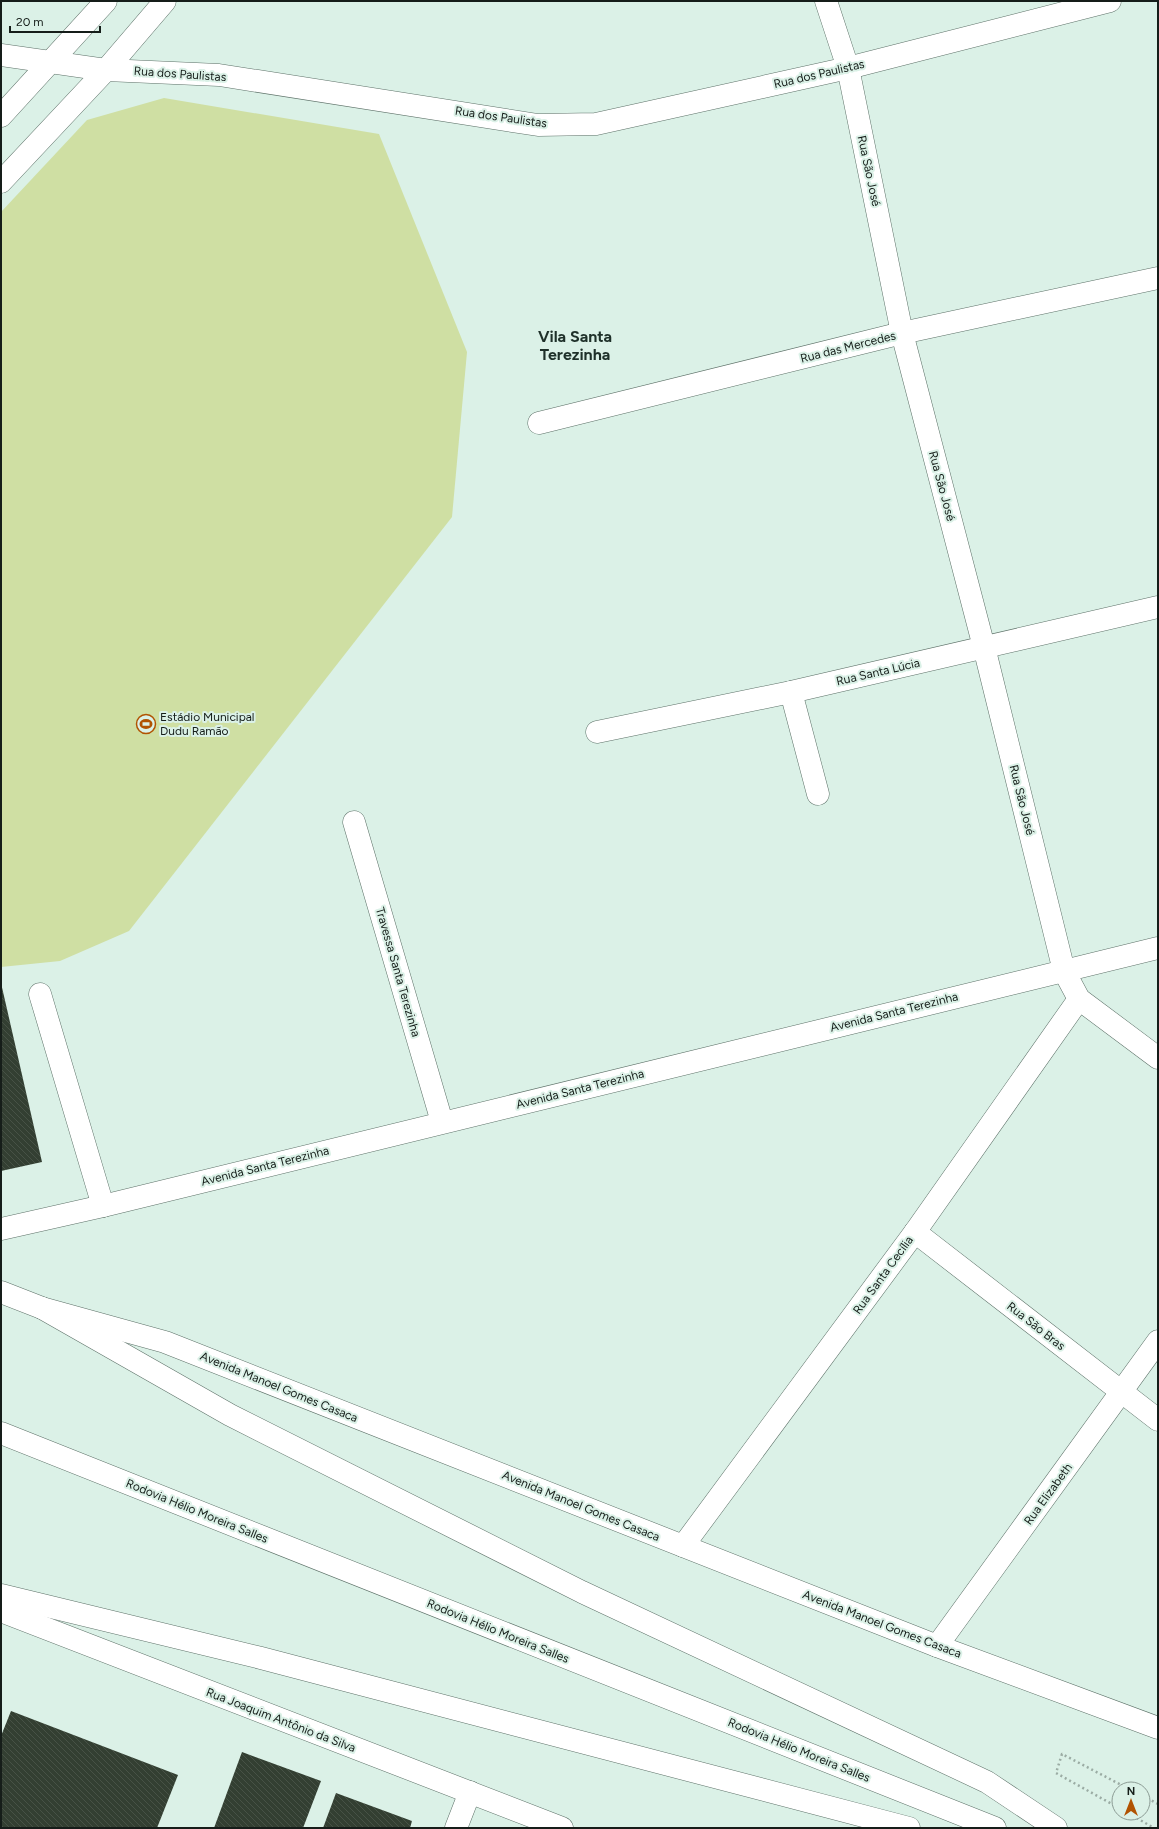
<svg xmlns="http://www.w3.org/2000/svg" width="1159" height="1829" viewBox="0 0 1159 1829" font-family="Figtree,sans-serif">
	<defs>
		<pattern id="building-back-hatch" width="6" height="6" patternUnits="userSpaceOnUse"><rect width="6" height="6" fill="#333f32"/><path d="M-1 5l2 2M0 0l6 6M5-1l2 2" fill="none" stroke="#475246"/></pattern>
	</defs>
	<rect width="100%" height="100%" fill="#dbf1e7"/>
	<path fill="#cfdfa3" d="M164,98L379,134L467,352L452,517L129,931L60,961L1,967V212L87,120Z"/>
	<g fill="url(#building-back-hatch)">
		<path d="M1,983L42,1162L1,1171Z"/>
		<path d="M11,1711L178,1775L157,1828H1V1736Z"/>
		<path d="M242,1752L321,1781L303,1828H214Z"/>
		<path d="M336,1793L412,1821L410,1828H323Z"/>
	</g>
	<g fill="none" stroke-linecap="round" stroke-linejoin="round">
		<g stroke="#5d7168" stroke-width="23">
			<g id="street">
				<path d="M826,1L848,68L902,333L984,647L1064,971L1079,999L1158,1058"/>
				<path d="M1,55L106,70L219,75L538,125L596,124L848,68L1110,1"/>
				<path d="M539,423L902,333L1158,278"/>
				<path d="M791,692L818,794"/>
				<path d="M597,732L791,692L1158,607"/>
				<path d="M354,822L442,1122"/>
				<path d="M40,994L103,1206"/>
				<path d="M1,1229L103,1206L1158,948"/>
				<path d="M915,1232L1158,1420"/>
				<path d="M683,1546L915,1232L1079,999"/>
				<path d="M937,1646L1158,1341"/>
			</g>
		</g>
		<g stroke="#5d7168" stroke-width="23">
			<g id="secondary">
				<path d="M1,116L106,1"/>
				<path d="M1,182L106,70L165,1"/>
				<path d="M1,1292L42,1308L165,1342L937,1646L1158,1728"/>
				<path d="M1,1611L562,1828"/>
				<path d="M456,1828L470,1792"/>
			</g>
		</g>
		<g stroke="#5d7168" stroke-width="23">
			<g id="primary">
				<path d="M42,1308L230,1415L582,1592L987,1782L1056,1828"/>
				<path d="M1,1433L995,1828"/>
				<path d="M1,1595L261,1658L909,1828"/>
			</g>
		</g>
		<g stroke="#9baca4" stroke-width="2.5" stroke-dasharray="2 3" stroke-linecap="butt">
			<path d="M1143,1796L1158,1804"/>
			<path d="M1119,1808L1056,1773L1062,1754L1129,1789"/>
			<path d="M1128,1813L1154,1828"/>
		</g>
		<use href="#street" stroke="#fff" stroke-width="22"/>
		<use href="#secondary" stroke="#fff" stroke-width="22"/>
		<use href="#primary" stroke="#fff" stroke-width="22"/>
	</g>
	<defs>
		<g id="stadium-ring" transform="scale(1)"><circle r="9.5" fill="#dbf1e7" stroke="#b15302" stroke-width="1.5"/><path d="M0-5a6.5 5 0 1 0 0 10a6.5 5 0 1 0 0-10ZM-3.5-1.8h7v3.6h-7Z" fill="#b15302"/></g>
	</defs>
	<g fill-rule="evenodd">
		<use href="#stadium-ring" x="146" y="724"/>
	</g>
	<g text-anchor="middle" stroke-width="4" stroke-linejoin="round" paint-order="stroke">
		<g font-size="12" fill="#151d19" stroke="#dbf1e7">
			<text transform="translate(180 74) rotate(4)" y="4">Rua dos Paulistas</text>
			<text transform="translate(819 74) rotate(-13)" y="4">Rua dos Paulistas</text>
			<text transform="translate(501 117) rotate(8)" y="4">Rua dos Paulistas</text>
			<text transform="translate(869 171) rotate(78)" y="4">Rua São José</text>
			<text transform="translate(848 347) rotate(-14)" y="4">Rua das Mercedes</text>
			<text transform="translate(942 486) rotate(75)" y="4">Rua São José</text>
			<text transform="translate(878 672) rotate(-13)" y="4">Rua Santa Lúcia</text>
			<text transform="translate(1022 800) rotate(76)" y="4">Rua São José</text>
			<text transform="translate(398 972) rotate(74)" y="4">Travessa Santa Terezinha</text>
			<text transform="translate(894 1012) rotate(-14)" y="4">Avenida Santa Terezinha</text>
			<text transform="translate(580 1089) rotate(-14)" y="4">Avenida Santa Terezinha</text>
			<text transform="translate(265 1166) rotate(-14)" y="4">Avenida Santa Terezinha</text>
			<text transform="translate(883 1275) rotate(-54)" y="4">Rua Santa Cecília</text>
			<text transform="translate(1036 1326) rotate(38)" y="4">Rua São Bras</text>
			<text transform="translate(279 1387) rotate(22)" y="4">Avenida Manoel Gomes Casaca</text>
			<text transform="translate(1048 1494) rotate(-54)" y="4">Rua Elizabeth</text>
			<text transform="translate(581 1506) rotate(22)" y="4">Avenida Manoel Gomes Casaca</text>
			<text transform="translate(197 1511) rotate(22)" y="4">Rodovia Hélio Moreira Salles</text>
			<text transform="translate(882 1624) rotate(21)" y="4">Avenida Manoel Gomes Casaca</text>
			<text transform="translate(498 1631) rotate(22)" y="4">Rodovia Hélio Moreira Salles</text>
			<text transform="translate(281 1720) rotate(21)" y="4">Rua Joaquim Antônio da Silva</text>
			<text transform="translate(799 1750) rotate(22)" y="4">Rodovia Hélio Moreira Salles</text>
		</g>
		<g font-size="12" fill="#151d19" stroke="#dbf1e7" text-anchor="start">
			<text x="160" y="721">Estádio Municipal<tspan x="160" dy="14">Dudu Ramão</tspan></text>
		</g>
		<g font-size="16" font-weight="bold" fill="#1e3029" stroke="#dbf1e7">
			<text x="575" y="342">Vila Santa<tspan x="575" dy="18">Terezinha</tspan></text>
		</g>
	</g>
	<rect width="1159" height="1829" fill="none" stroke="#151d19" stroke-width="4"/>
	<g transform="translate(1131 1801)"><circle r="19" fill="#dbf1e7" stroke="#8c9c95"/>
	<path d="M0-3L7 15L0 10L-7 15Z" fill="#b15302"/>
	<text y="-6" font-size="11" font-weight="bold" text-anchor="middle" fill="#151d19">N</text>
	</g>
	<path d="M10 26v6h90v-6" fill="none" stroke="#151d19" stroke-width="2"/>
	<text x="16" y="26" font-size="12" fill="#151d19" stroke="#dbf1e7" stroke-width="3" paint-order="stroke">20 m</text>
</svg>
